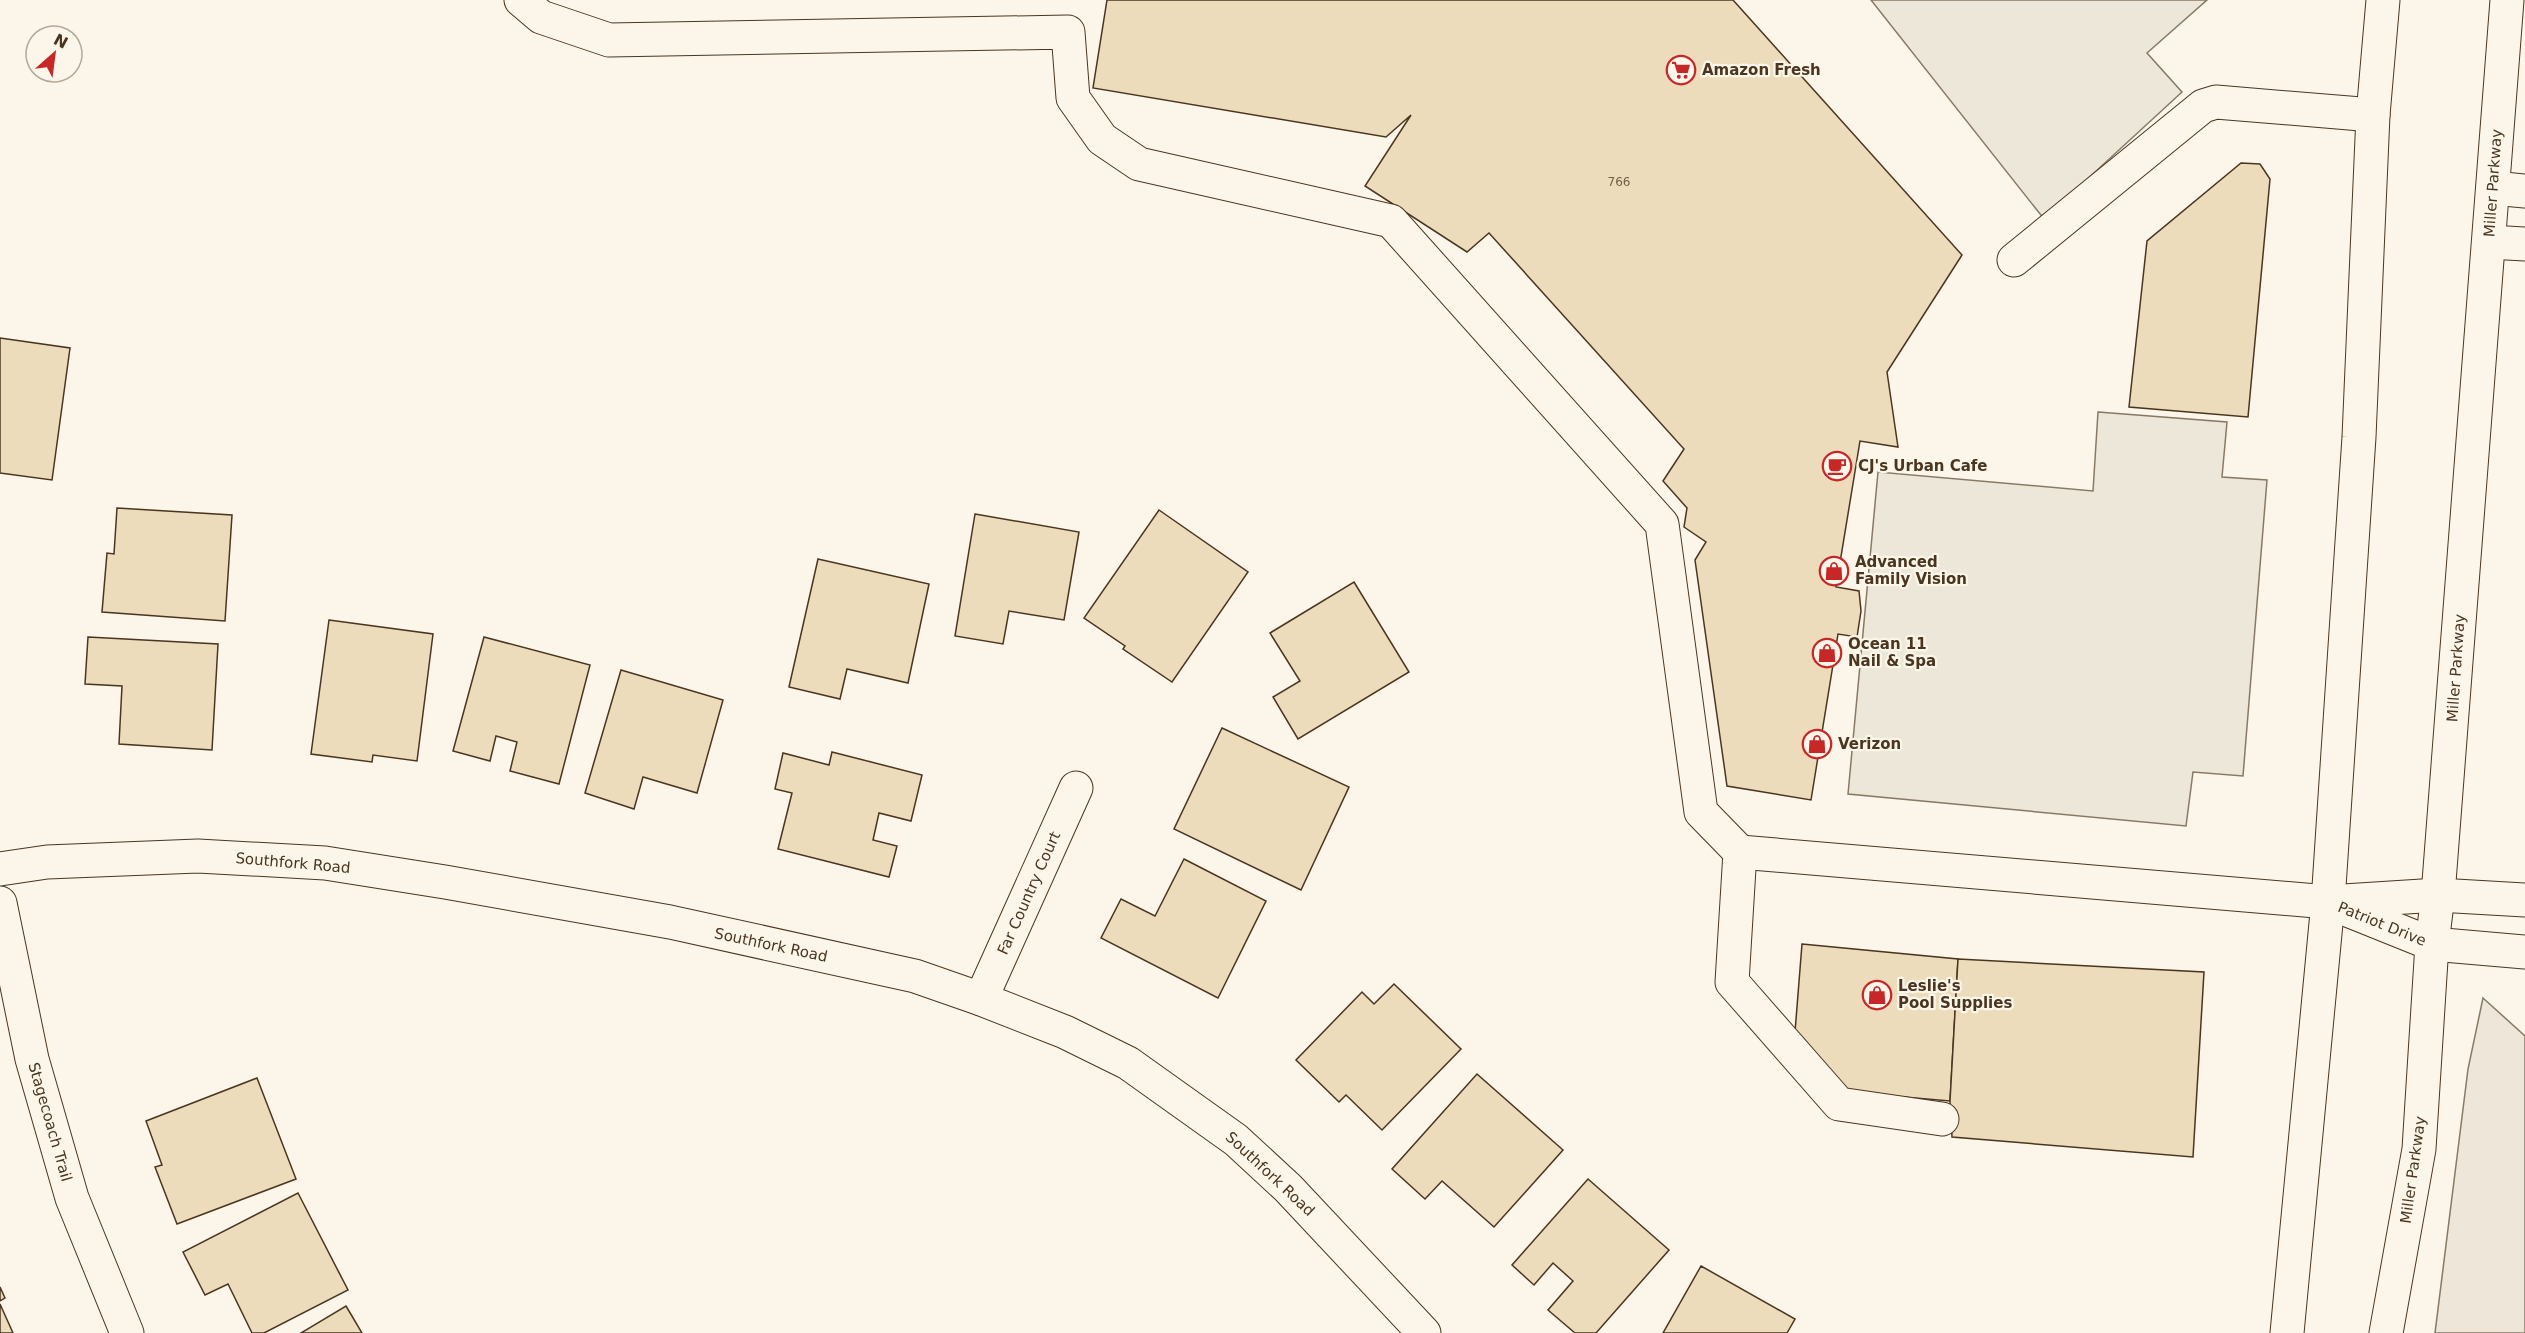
<svg xmlns="http://www.w3.org/2000/svg" width="2525" height="1333" viewBox="0 0 2525 1333" font-family="'DejaVu Sans',sans-serif">
	<rect width="100%" height="100%" fill="#fbf6e9"/>
	<path fill="#ede6d9" stroke="#887966" stroke-width="1.5" d="M2483,998L2525,1036V1333H2435L2468,1069Z"/>
	<g fill="#ede7d9" stroke="#887966" stroke-width="1.5">
		<path d="M1871,0H2207L2147,53L2182,92L2044,219Z"/>
		<path d="M2098,412L2227,422L2222,477L2267,480L2243,776L2193,772L2186,826L1848,794L1878,472L2093,491Z"/>
	</g>
	<g fill="#ecdcbc" stroke="#4a3520" stroke-width="1.5">
		<path d="M1107,0H1733L1962,255L1887,372L1898,447L1860,441L1836,587L1859,591L1861,611L1857,637L1838,634L1811,800L1727,786L1695,560L1706,542L1684,527L1687,508L1663,481L1684,449L1489,233L1467,252L1365,186L1411,115L1386,137L1093,88Z"/>
		<path d="M2241,163L2260,164L2270,179L2248,417L2129,407L2147,241Z"/>
		<path d="M0,338L70,348L52,480L0,473Z"/>
		<path d="M117,508L232,515L225,621L102,612L107,553L114,554Z"/>
		<path d="M1159,510L1248,572L1172,682L1123,649L1125,646L1084,618Z"/>
		<path d="M975,514L1079,532L1064,620L1009,611L1003,644L955,636Z"/>
		<path d="M818,559L929,584L908,683L847,669L840,699L789,687Z"/>
		<path d="M1354,582L1409,672L1298,739L1273,697L1300,681L1270,633Z"/>
		<path d="M329,620L433,634L417,761L373,755L372,762L311,754Z"/>
		<path d="M88,637L218,644L212,750L119,744L122,686L85,684Z"/>
		<path d="M484,637L590,665L559,784L510,771L517,742L496,736L490,761L453,751Z"/>
		<path d="M621,670L723,700L697,793L643,777L634,809L585,793Z"/>
		<path d="M1222,728L1349,787L1301,890L1174,829Z"/>
		<path d="M832,752L922,775L911,821L879,813L873,840L897,846L889,877L778,849L792,793L775,789L783,753L829,765Z"/>
		<path d="M1184,859L1266,901L1218,998L1101,938L1121,899L1155,916Z"/>
		<path d="M1802,944L1958,959L1950,1101L1845,1092L1795,1032Z"/>
		<path d="M1958,959L2204,972L2193,1157L1952,1137L1950,1101Z"/>
		<path d="M1394,984L1461,1049L1382,1130L1346,1095L1339,1102L1296,1060L1362,992L1374,1004Z"/>
		<path d="M1477,1074L1563,1150L1494,1227L1442,1181L1425,1199L1392,1169Z"/>
		<path d="M257,1078L296,1179L177,1224L155,1167L162,1165L146,1121Z"/>
		<path d="M1588,1179L1669,1250L1596,1333H1575L1548,1310L1573,1281L1553,1263L1534,1285L1512,1265Z"/>
		<path d="M298,1193L348,1290L264,1333H252L228,1284L205,1295L183,1252Z"/>
		<path d="M1701,1266L1795,1319L1787,1333H1663Z"/>
		<path d="M0,1287L5,1298L0,1301Z"/>
		<path d="M0,1304L13,1333H0Z"/>
		<path d="M346,1306L362,1333H301Z"/>
	</g>
	<g fill="none" stroke-linecap="round" stroke-linejoin="round">
		<g stroke="#4a3520" stroke-width="35">
			<g id="minor">
				<path d="M521,0L541,17L609,40L1068,32L1073,98L1102,139L1139,164L1391,221L1662,524L1701,812L1740,852L1732,982L1839,1104L1942,1119"/>
				<path d="M2493,188L2525,191"/>
				<path d="M2489,242L2525,244"/>
				<path d="M2014,260L2203,106L2216,102L2373,115"/>
				<path d="M1740,852L2328,902L2438,895L2525,900"/>
				<path d="M0,869L47,862L198,856L325,863L445,882L670,922L915,976L981,999L1065,1032L1128,1063L1236,1140L1288,1188L1424,1333"/>
				<path d="M0,903L32,1059L72,1198L127,1333"/>
				<path d="M2335,905L2432,944L2525,952"/>
				<path d="M981,999L1076,788"/>
				<path d="M2287,1333L2328,902L2359,437L2373,115L2383,0"/>
				<path d="M2386,1333L2419,1149L2432,944L2438,895L2507,0"/>
			</g>
		</g>
		<use href="#minor" stroke="#fbf6e9" stroke-width="33"/>
	</g>
	<defs>
		<g id="supermarket-ring" transform="scale(1.5)"><circle r="9.5" fill="#fbf6e9" stroke="#c62828" stroke-width="1.5"/><path d="M-6-5.5h2.5l.6 2H6L4.5 2H-2.5L-4.4-4H-6ZM-1.5 3.2a1.3 1.3 0 1 0 .1 0ZM3 3.2a1.3 1.3 0 1 0 .1 0Z" fill="#c62828"/></g>
		<g id="cafe-ring" transform="scale(1.5)"><circle r="9.5" fill="#fbf6e9" stroke="#c62828" stroke-width="1.5"/><path d="M-5.5-4.5H6V0H3Q3 3.5 0 3.5H-2.5Q-5.5 3.5-5.5 0ZM3-3.2v2h1.7v-2ZM-6 4.5H4V6H-6Z" fill="#c62828"/></g>
		<g id="shop-ring" transform="scale(1.5)"><circle r="9.5" fill="#fbf6e9" stroke="#c62828" stroke-width="1.5"/><path d="M-5-2.5h2.3a2.7 3.5 0 0 1 5.4 0H5L5.5 6h-11ZM-1.5-2.5h3a1.5 2.3 0 0 0-3 0Z" fill="#c62828"/></g>
	</defs>
	<g fill-rule="evenodd">
		<use href="#supermarket-ring" x="1681" y="70"/>
		<use href="#cafe-ring" x="1837" y="466"/>
		<use href="#shop-ring" x="1834" y="571"/>
		<use href="#shop-ring" x="1827" y="653"/>
		<use href="#shop-ring" x="1817" y="744"/>
		<use href="#shop-ring" x="1877" y="995"/>
	</g>
	<g text-anchor="middle" stroke-width="4.5" stroke-linejoin="round" paint-order="stroke">
		<g font-size="12" fill="#725f47">
			<text x="1619" y="186">766</text>
		</g>
		<g font-size="15" font-weight="bold" fill="#4a3520" stroke="#fbf6e9" text-anchor="start">
			<text x="1702" y="75">Amazon Fresh</text>
			<text x="1858" y="471">CJ's Urban Cafe</text>
			<text x="1855" y="567">Advanced<tspan x="1855" dy="17">Family Vision</tspan></text>
			<text x="1848" y="649">Ocean 11<tspan x="1848" dy="17">Nail &amp; Spa</tspan></text>
			<text x="1838" y="749">Verizon</text>
			<text x="1898" y="991">Leslie's<tspan x="1898" dy="17">Pool Supplies</tspan></text>
		</g>
		<g font-size="15" fill="#4a3520" stroke="#fbf6e9">
			<text transform="translate(2493 183) rotate(-86)" y="5">Miller Parkway</text>
			<text transform="translate(2456 668) rotate(-86)" y="5">Miller Parkway</text>
			<text transform="translate(293 863) rotate(5)" y="5">Southfork Road</text>
			<text transform="translate(1029 893) rotate(-66)" y="5">Far Country Court</text>
			<text transform="translate(2382 924) rotate(22)" y="5">Patriot Drive</text>
			<text transform="translate(771 945) rotate(12)" y="5">Southfork Road</text>
			<text transform="translate(50 1122) rotate(74)" y="5">Stagecoach Trail</text>
			<text transform="translate(2413 1170) rotate(-82)" y="5">Miller Parkway</text>
			<text transform="translate(1270 1174) rotate(43)" y="5">Southfork Road</text>
		</g>
	</g>
	<g transform="translate(54 54) rotate(28)"><circle r="28" fill="#fbf6e9" stroke="#b4a999" stroke-width="1.5"/>
	<path d="M0-4.5L10 22L0 15L-10 22Z" fill="#c62828"/>
	<text y="-9" font-size="16" font-weight="bold" text-anchor="middle" fill="#4a3520">N</text>
	</g>
</svg>
